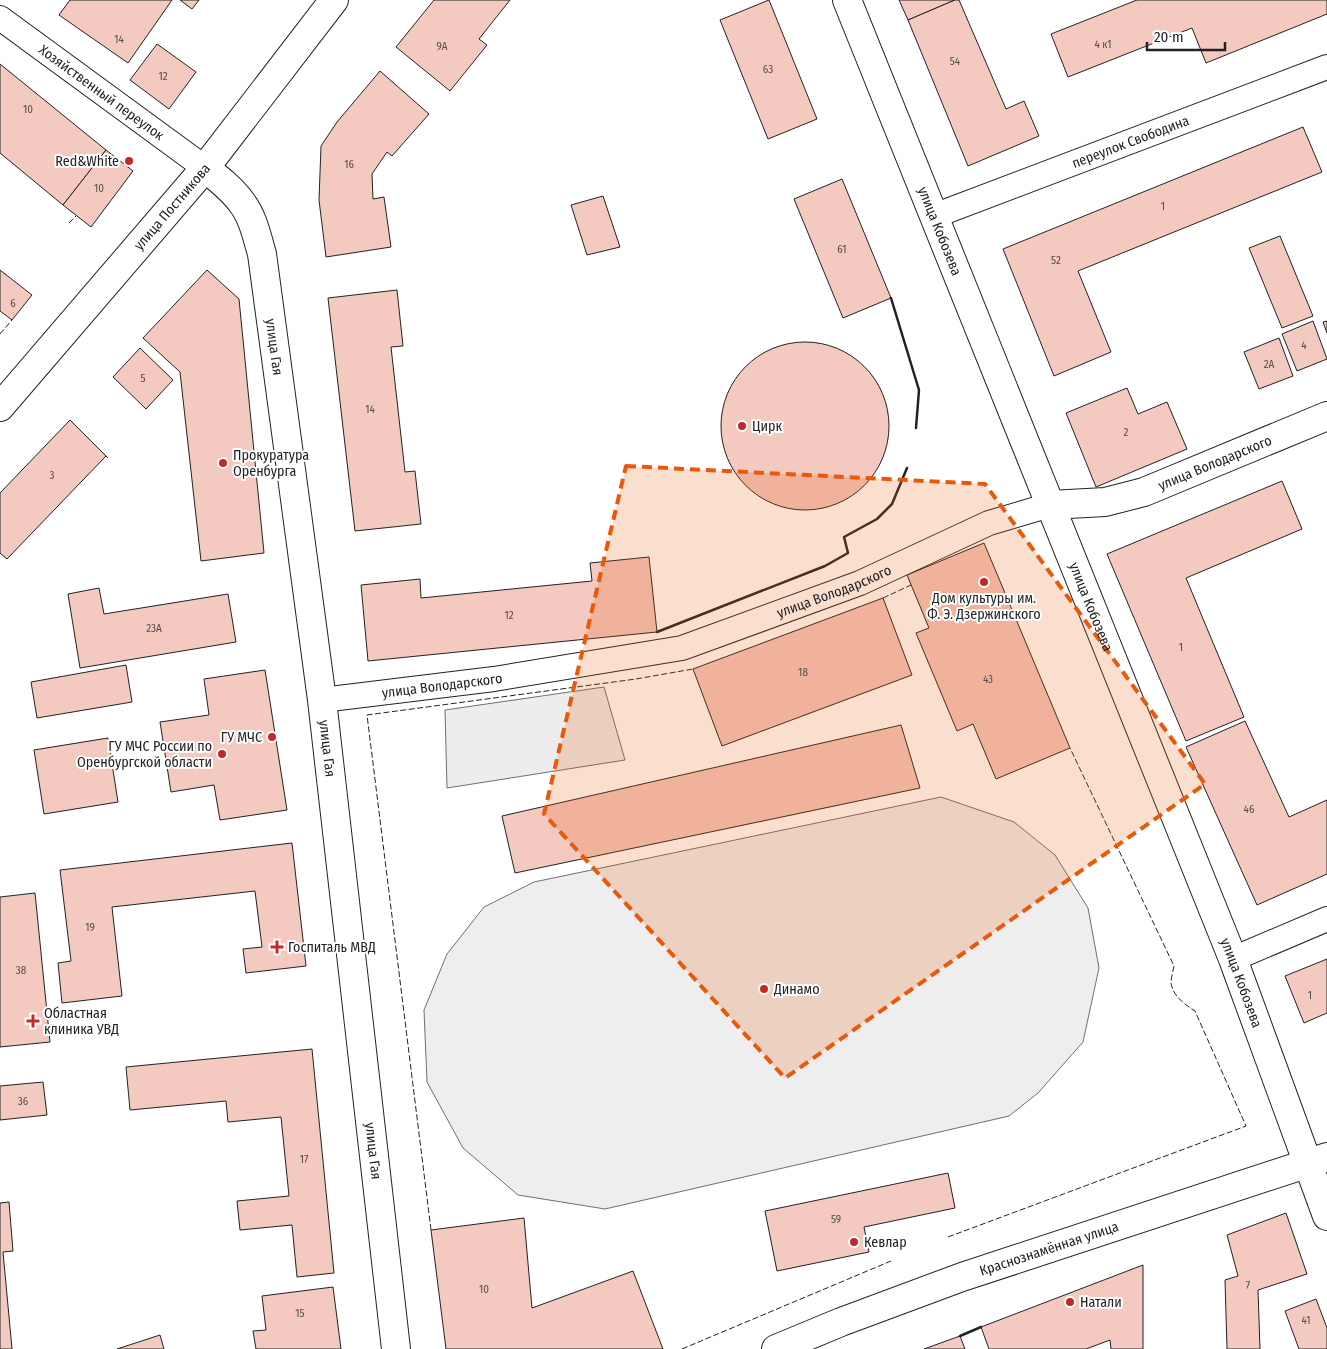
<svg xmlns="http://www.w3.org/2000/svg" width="1327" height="1349" viewBox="0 0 1327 1349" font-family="'Fira Sans Condensed',sans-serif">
	<rect width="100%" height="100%" fill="#fff"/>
	<path fill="#eee" stroke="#6f6f6f" d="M941,797L1014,822L1055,855L1088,908L1099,968L1083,1042L1038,1093L1009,1116L605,1209L518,1195L463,1148L427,1082L424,1010L447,954L484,907L534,882Z"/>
	<path fill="#ededed" stroke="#6f6f6f" d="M604,687L625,760L447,788L445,710Z"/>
	<g fill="#f3c9c0" stroke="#222">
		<path d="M70,0H172L128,63L59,15Z"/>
		<path d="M180,0H199L192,9Z"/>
		<path d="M434,0H510L479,39L487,45L450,91L396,47Z"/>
		<path d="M769,0L817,119L768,139L720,20Z"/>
		<path d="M899,0H955L908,20Z"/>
		<path d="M955,0H959L1006,109L1024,101L1039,136L968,166L908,20Z"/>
		<path d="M1137,0H1327V14L1206,63L1192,28L1068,77L1051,34Z"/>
		<path d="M157,44L196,72L169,109L130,80Z"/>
		<path d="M0,64L106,150L63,205L0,153Z"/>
		<path d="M380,71L429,114L392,156L387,152L372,174L373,199L384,197L391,247L326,257L319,200L321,146L337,122Z"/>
		<path d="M1303,127L1322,172L1078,271L1111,352L1054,376L1003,249Z"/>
		<path d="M106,150L133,171L91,227L63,205Z"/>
		<path d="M842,179L891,298L843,318L794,199Z"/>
		<path d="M603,196L620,247L587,255L571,205Z"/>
		<path d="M1280,236L1313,316L1282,328L1249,248Z"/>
		<path d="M0,270L32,295L12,320L0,311Z"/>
		<path d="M207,270L239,299L264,553L201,561L180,372L143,338Z"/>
		<path d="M397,290L403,346L391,347L405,472L415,471L421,524L355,531L328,298Z"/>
		<path d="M1313,321L1327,359L1297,371L1282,334Z"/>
		<path d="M1327,321V333L1323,322Z"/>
		<path d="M1279,338L1293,376L1259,389L1244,352Z"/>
		<circle cx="805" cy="426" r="84"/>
		<path d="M140,348L173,380L146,409L113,377Z"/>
		<path d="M1127,388L1138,414L1167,402L1187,449L1096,487L1066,413Z"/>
		<path d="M70,420L108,458L106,456L7,559L0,553V493Z"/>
		<path d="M1282,481L1302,529L1186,578L1244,717L1186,741L1107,554Z"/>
		<path d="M984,543L1070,748L996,779L973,724L957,731L916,633L929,628L907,575Z"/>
		<path d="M649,557L657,632L368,661L361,585L420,579L421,598L592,581L590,563Z"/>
		<path d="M99,588L104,614L228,594L236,642L80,668L68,594Z"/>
		<path d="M883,598L912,675L722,746L693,669Z"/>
		<path d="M126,665L132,702L37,718L31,682Z"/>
		<path d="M265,670L287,810L220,820L214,785L171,792L160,722L209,715L204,679Z"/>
		<path d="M1245,721L1289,817L1327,800V874L1257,905L1186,747Z"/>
		<path d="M901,725L920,788L515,873L502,816Z"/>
		<path d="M108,738L118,802L44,814L34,750Z"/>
		<path d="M292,843L306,966L246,973L243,949L262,947L255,891L112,907L122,996L62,1003L58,963L71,961L60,870Z"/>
		<path d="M35,893L50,1042L0,1047V897Z"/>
		<path d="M1327,959V1013L1304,1023L1285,976Z"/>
		<path d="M312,1049L334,1273L297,1277L292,1225L240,1230L237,1201L289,1196L281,1117L228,1122L226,1101L130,1110L126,1067Z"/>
		<path d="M43,1082L47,1115L0,1120V1086Z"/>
		<path d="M948,1173L955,1208L864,1227L869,1252L777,1271L765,1211Z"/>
		<path d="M9,1202L13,1251L3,1252L12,1349H0V1203Z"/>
		<path d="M1286,1213L1307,1274L1258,1290L1260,1349H1227L1225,1280L1238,1276L1227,1235Z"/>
		<path d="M524,1218L532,1308L633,1271L663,1349H446L431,1230Z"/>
		<path d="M1143,1265V1349H1111L1110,1340L1086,1349H989L981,1327Z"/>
		<path d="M333,1287L341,1349H256L253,1331L266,1330L262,1296Z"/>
		<path d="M1316,1299L1327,1328V1349H1299L1285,1311Z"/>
		<path d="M160,1335L164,1349H117Z"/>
		<path d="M960,1336L965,1349H924Z"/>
	</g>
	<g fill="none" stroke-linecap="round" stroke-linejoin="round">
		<g stroke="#222" stroke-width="26">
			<g id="street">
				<path id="s1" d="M0,18L205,168"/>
				<path id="s2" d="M934,216L1327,67"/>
				<path id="s3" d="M322,700L494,679L682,648L860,583L989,523L1050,505"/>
				<path d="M1233,959L1327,919"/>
			</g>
		</g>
		<g stroke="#222" stroke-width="30">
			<g id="secondary">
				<path id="s4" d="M847,0L1233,959L1327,1216"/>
				<path id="s5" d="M205,168C218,178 232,189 242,203C253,217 257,237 262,254L322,700L396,1349"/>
				<path id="s6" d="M1050,505L1105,502L1144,492L1327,416"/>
				<path id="s7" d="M776,1349L841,1322L962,1277L1327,1157"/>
			</g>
		</g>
		<g stroke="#222" stroke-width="30">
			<g id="primary">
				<path id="s8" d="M0,407L205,168L334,0"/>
			</g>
		</g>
		<use href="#street" stroke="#fff" stroke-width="24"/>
		<use href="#secondary" stroke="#fff" stroke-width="28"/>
		<use href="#primary" stroke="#fff" stroke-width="28"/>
		<g stroke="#222" stroke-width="1" stroke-dasharray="6 2.5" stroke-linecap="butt">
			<path d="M69,223L76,216"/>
			<path d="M0,334L12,320"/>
			<path d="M883,598L911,585"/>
			<path d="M431,1230L367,715L636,679L693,669"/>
			<path d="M948,1237L1246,1126L1195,1011C1184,1004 1173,996 1171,983C1171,978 1173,971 1174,966L1070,748"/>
			<path d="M682,1349L891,1261"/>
		</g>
		<g stroke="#222" stroke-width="2.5">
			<path d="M891,298L919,390L916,428"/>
			<path d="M657,632L825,566L848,553L844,537L877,519L892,504L907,468"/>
			<path d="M960,1336L981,1327"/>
		</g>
	</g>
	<path fill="#e8590c" fill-opacity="0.2" stroke="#e8590c" stroke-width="4" stroke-dasharray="10 6" stroke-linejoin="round" d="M626,466L985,484L1205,784L785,1078L544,814Z"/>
	<g fill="#c62828" stroke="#fff" stroke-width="2">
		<circle cx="129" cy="161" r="5"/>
		<circle cx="742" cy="426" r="5"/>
		<circle cx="223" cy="463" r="5"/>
		<circle cx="984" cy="582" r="5"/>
		<circle cx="272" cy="737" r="5"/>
		<circle cx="222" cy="754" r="5"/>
		<path d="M274.5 939.5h5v5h5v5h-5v5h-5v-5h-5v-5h5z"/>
		<circle cx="764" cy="989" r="5"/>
		<path d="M30.5 1013.5h5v5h5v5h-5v5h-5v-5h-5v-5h5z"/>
		<circle cx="854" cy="1242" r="5"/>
		<circle cx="1070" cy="1302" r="5"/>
	</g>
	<g text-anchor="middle" stroke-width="4" stroke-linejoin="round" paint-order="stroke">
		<g font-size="11" fill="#564c4a">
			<text x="119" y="43">14</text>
			<text x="1103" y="48">4 к1</text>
			<text x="442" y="50">9А</text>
			<text x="955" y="65">54</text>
			<text x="768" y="73">63</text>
			<text x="163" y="80">12</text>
			<text x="28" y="113">10</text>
			<text x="349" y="168">16</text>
			<text x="99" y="192">10</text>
			<text x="1163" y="210">1</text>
			<text x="842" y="253">61</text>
			<text x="1056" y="264">52</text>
			<text x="13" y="307">6</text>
			<text x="1304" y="349">4</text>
			<text x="1269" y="368">2А</text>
			<text x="143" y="382">5</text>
			<text x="370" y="413">14</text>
			<text x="1126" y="436">2</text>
			<text x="52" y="479">3</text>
			<text x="509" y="619">12</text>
			<text x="154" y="632">23А</text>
			<text x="1181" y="651">1</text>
			<text x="803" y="676">18</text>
			<text x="988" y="683">43</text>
			<text x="1249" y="813">46</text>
			<text x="90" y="931">19</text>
			<text x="21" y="974">38</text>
			<text x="1310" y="999">1</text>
			<text x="23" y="1105">36</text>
			<text x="304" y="1163">17</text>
			<text x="836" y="1223">59</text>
			<text x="1248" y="1289">7</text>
			<text x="484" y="1293">10</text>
			<text x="300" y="1317">15</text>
			<text x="1306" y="1324">41</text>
		</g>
		<g font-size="14" fill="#222" stroke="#fff">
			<text dy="5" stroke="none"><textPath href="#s1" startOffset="126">Хозяйственный переулок</textPath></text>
			<text dy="5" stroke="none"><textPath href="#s2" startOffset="210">переулок Свободина</textPath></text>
			<text dy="5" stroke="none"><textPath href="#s8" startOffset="264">улица Постникова</textPath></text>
			<text dy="5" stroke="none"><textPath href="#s4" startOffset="249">улица Кобозева</textPath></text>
			<text dy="5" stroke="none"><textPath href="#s5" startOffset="200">улица Гая</textPath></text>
			<text dy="5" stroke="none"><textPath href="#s6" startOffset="172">улица Володарского</textPath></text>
			<text dy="5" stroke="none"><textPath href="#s3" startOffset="526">улица Володарского</textPath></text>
			<text dy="5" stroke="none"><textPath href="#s4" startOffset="654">улица Кобозева</textPath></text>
			<text dy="5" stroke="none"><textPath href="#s3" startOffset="121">улица Володарского</textPath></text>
			<text dy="5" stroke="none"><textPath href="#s5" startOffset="605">улица Гая</textPath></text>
			<text dy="5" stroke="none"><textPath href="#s4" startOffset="1059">улица Кобозева</textPath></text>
			<text dy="5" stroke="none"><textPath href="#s5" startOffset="1010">улица Гая</textPath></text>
			<text dy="5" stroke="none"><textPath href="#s7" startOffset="291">Краснознамённая улица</textPath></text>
		</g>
		<g font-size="14" fill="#222" stroke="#fff" text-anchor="start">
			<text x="119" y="166" text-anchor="end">Red&amp;White</text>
			<text x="752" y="431">Цирк</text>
			<text x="233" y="460">Прокуратура<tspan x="233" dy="16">Оренбурга</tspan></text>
			<text x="984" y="603" text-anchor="middle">Дом культуры им.<tspan x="984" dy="16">Ф. Э. Дзержинского</tspan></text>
			<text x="262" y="742" text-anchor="end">ГУ МЧС</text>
			<text x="212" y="751" text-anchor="end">ГУ МЧС России по<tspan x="212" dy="16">Оренбургской области</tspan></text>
			<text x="288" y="952">Госпиталь МВД</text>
			<text x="774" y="994">Динамо</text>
			<text x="44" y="1018">Областная<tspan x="44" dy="16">клиника УВД</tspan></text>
			<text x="864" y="1247">Кевлар</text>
			<text x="1080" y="1307">Натали</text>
		</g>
	</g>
	<path d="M1147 42v8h78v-8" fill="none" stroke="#222222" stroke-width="2.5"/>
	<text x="1154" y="42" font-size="15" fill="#222222" stroke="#ffffff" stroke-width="4" paint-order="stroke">20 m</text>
</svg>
